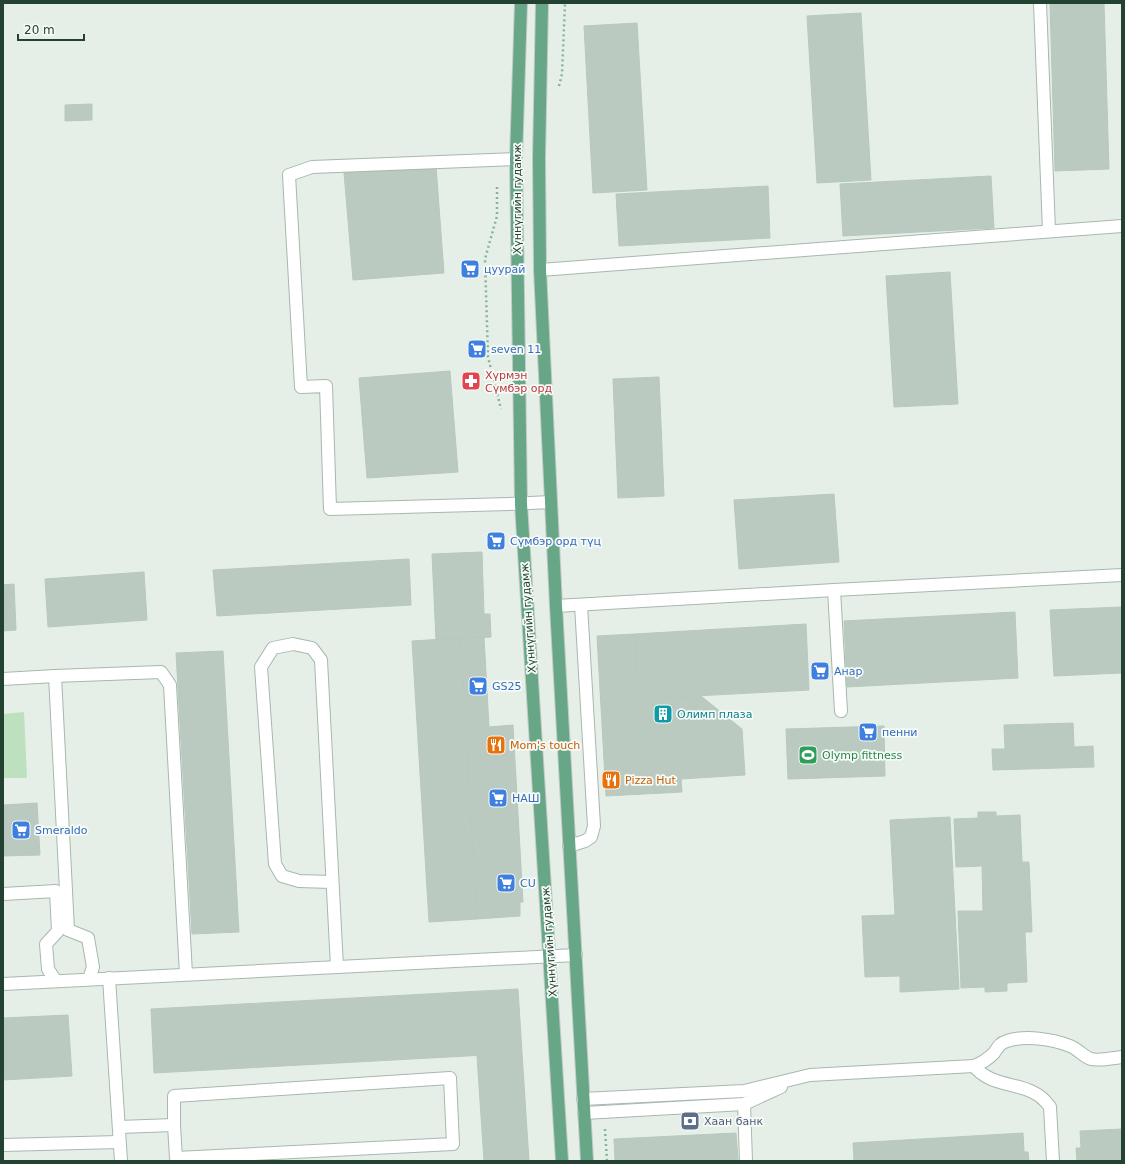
<svg xmlns="http://www.w3.org/2000/svg" width="1125" height="1164" viewBox="0 0 1125 1164" font-family="'DejaVu Sans',sans-serif">
	<rect width="100%" height="100%" fill="#e5efe8"/>
	<path fill="#bde0be" d="M24,712L27,778H3V714Z"/>
	<g fill="#bacac0" stroke="#b7c9bd">
		<path d="M1050,3H1104L1109,169L1055,171Z"/>
		<path d="M861,13L871,180L817,183L807,16Z"/>
		<path d="M637,23L647,190L593,193L584,26Z"/>
		<path d="M92,104V120L65,121V105Z"/>
		<path d="M436,166L444,273L353,280L344,173Z"/>
		<path d="M991,176L994,228L843,236L840,184Z"/>
		<path d="M768,186L770,238L619,246L616,194Z"/>
		<path d="M950,272L958,404L894,407L886,276Z"/>
		<path d="M450,371L458,472L367,478L359,378Z"/>
		<path d="M659,377L664,496L618,498L613,379Z"/>
		<path d="M834,494L839,562L739,569L734,500Z"/>
		<path d="M482,552L484,614H490L491,637L436,640L432,554Z"/>
		<path d="M409,559L411,605L217,616L213,570Z"/>
		<path d="M144,572L147,620L48,627L45,579Z"/>
		<path d="M14,584L16,630L3,631V585Z"/>
		<path d="M1122,607V673L1054,676L1050,610Z"/>
		<path d="M1015,612L1018,678L847,687L844,621Z"/>
		<path d="M806,624L809,690L638,699L635,634Z"/>
		<path d="M635,634L638,699L701,696L742,729L745,775L681,779L682,792L606,796L597,636Z"/>
		<path d="M484,637L489,727L513,725L523,902H520V916L477,919L460,638Z"/>
		<path d="M460,638L477,919L429,922L412,641Z"/>
		<path d="M223,651L239,932L192,934L176,653Z"/>
		<path d="M1073,723L1074,747L1093,746L1094,767L993,770L992,749H1005L1004,725Z"/>
		<path d="M884,726L885,776L788,779L786,729Z"/>
		<path d="M37,803L40,855L3,856V805Z"/>
		<path d="M978,812H996V816L1020,815L1022,862H1029L1032,932H1025L1027,982L1007,983V991L985,992V987L961,988L958,911H983L982,866L956,867L954,819L978,818Z"/>
		<path d="M950,817L959,989L900,992V976L865,977L862,916L895,915L890,820Z"/>
		<path d="M518,989L522,1053L154,1073L151,1009Z"/>
		<path d="M68,1015L72,1076L3,1080V1018Z"/>
		<path d="M522,1053L529,1161H484L477,1056Z"/>
		<path d="M1122,1129V1161H1077L1076,1148H1081L1080,1131Z"/>
		<path d="M736,1133L738,1161H615L614,1139Z"/>
		<path d="M1023,1133L1024,1152H1028L1029,1161H849L854,1160L853,1143Z"/>
	</g>
	<g fill="none" stroke-linecap="round" stroke-linejoin="round">
		<g stroke="#a7b8ae" stroke-width="14">
			<g id="minor">
				<path d="M1040,3L1049,231"/>
				<path d="M516,159L312,167L289,175L301,387L326,386L330,509L509,504L551,502"/>
				<path d="M540,270L1122,226"/>
				<path d="M834,590L841,711"/>
				<path d="M556,606L834,590L1122,575"/>
				<path d="M55,676L161,672L170,685L186,974"/>
				<path d="M3,679L55,676L68,930L88,938L93,967L89,979"/>
				<path d="M569,846L585,841L591,837L594,826L581,605"/>
				<path d="M332,882L299,881L282,876L275,864L261,667L273,648L293,644L312,648L321,660L337,967"/>
				<path d="M3,894L56,891L58,931L46,944L48,969L55,980"/>
				<path d="M109,978L121,1161"/>
				<path d="M3,984L576,955"/>
				<path d="M974,1066C995,1092 1030,1078 1050,1107L1053,1161"/>
				<path d="M450,1078L453,1144L176,1158L174,1125V1096Z"/>
				<path d="M583,1099L744,1091L810,1075L974,1066C982,1063 988,1059 994,1053C998,1047 1000,1043 1007,1041C1026,1035 1052,1039 1070,1046C1078,1049 1084,1057 1091,1059C1098,1061 1114,1058 1122,1057"/>
				<path d="M744,1104L746,1161"/>
				<path d="M584,1113L744,1104L781,1087"/>
				<path d="M119,1127L174,1125"/>
				<path d="M3,1145L119,1142"/>
			</g>
		</g>
		<g stroke="#c1cac6" stroke-width="14">
			<g id="major">
				<path d="M521,3L516,159L521,504L562,1161"/>
				<path d="M542,3L539,158L540,270L556,606L587,1161"/>
			</g>
		</g>
		<g stroke="#84b499" stroke-width="2.5" stroke-dasharray="2 3" stroke-linecap="butt">
			<path d="M559,86L562,74L565,3"/>
			<path d="M497,187V216L485,259L488,357L501,409"/>
			<path d="M605,1129L607,1161"/>
		</g>
		<use href="#minor" stroke="#fff" stroke-width="12"/>
		<use href="#major" stroke="#67a686" stroke-width="12"/>
	</g>
	<defs>
		<g id="supermarket-square" transform="scale(1)"><rect x="-9" y="-9" width="18" height="18" rx="4" fill="#3f7fe0" stroke="#f6fbf7"/><path d="M-6-5.5h2.5l.6 2H6L4.5 2H-2.5L-4.4-4H-6ZM-1.5 3.2a1.3 1.3 0 1 0 .1 0ZM3 3.2a1.3 1.3 0 1 0 .1 0Z" fill="#fff"/></g>
		<g id="pharmacy-square" transform="scale(1)"><rect x="-9" y="-9" width="18" height="18" rx="4" fill="#e0444e" stroke="#f6fbf7"/><path d="M-2-6h4v4h4v4h-4v4h-4v-4h-4v-4h4Z" fill="#fff"/></g>
		<g id="building-square" transform="scale(1)"><rect x="-9" y="-9" width="18" height="18" rx="4" fill="#0f9aa8" stroke="#f6fbf7"/><path d="M-4-6H4V6H1V3H-1V6H-4ZM-2.5-4.3h1.7v1.8h-1.7ZM.8-4.3h1.7v1.8H.8ZM-2.5-1h1.7V.8h-1.7ZM.8-1h1.7V.8H.8Z" fill="#fff"/></g>
		<g id="restaurant-square" transform="scale(1)"><rect x="-9" y="-9" width="18" height="18" rx="4" fill="#e8710a" stroke="#f6fbf7"/><path d="M-5-6h1v4h1v-4h1v4h1v-4h1v5L-1.5 .5V6h-2V.5L-5-1ZM5-6V6H3V1.5H1.5Q1.5-4 5-6Z" fill="#fff"/></g>
		<g id="stadium-square" transform="scale(1)"><rect x="-9" y="-9" width="18" height="18" rx="4" fill="#2e9e5b" stroke="#f6fbf7"/><path d="M0-5a6.5 5 0 1 0 0 10a6.5 5 0 1 0 0-10ZM-3.5-1.8h7v3.6h-7Z" fill="#fff"/></g>
		<g id="bank-square" transform="scale(1)"><rect x="-9" y="-9" width="18" height="18" rx="4" fill="#5c6f8a" stroke="#f6fbf7"/><path d="M-6-4H6V4H-6ZM0-2.3a2.3 2.3 0 1 0 0 4.6a2.3 2.3 0 1 0 0-4.6Z" fill="#fff"/></g>
	</defs>
	<g fill-rule="evenodd">
		<use href="#supermarket-square" x="470" y="269"/>
		<use href="#supermarket-square" x="477" y="349"/>
		<use href="#pharmacy-square" x="471" y="381"/>
		<use href="#supermarket-square" x="496" y="541"/>
		<use href="#supermarket-square" x="820" y="671"/>
		<use href="#supermarket-square" x="478" y="686"/>
		<use href="#building-square" x="663" y="714"/>
		<use href="#supermarket-square" x="868" y="732"/>
		<use href="#restaurant-square" x="496" y="745"/>
		<use href="#stadium-square" x="808" y="755"/>
		<use href="#restaurant-square" x="611" y="780"/>
		<use href="#supermarket-square" x="498" y="798"/>
		<use href="#supermarket-square" x="21" y="830"/>
		<use href="#supermarket-square" x="506" y="883"/>
		<use href="#bank-square" x="690" y="1121"/>
	</g>
	<g text-anchor="middle" stroke-width="3.5" stroke-linejoin="round" paint-order="stroke">
		<g font-size="11" fill="#234232" stroke="#f6fbf7">
			<text transform="translate(517 199) rotate(-90)" y="4">Хүннүгийн гудамж</text>
			<text transform="translate(528 618) rotate(-94)" y="4">Хүннүгийн гудамж</text>
			<text transform="translate(549 942) rotate(-94)" y="4">Хүннүгийн гудамж</text>
		</g>
		<g font-size="11" fill="#366cbe" stroke="#f6fbf7" text-anchor="start">
			<text x="484" y="273">цуурай</text>
			<text x="491" y="353">seven 11</text>
			<text x="510" y="545">Сүмбэр орд түц</text>
			<text x="834" y="675">Анар</text>
			<text x="492" y="690">GS25</text>
			<text x="882" y="736">пенни</text>
			<text x="512" y="802">НАШ</text>
			<text x="35" y="834">Smeraldo</text>
			<text x="520" y="887">CU</text>
		</g>
		<g font-size="11" fill="#be3a42" stroke="#f6fbf7" text-anchor="start">
			<text x="485" y="379">Хүрмэн<tspan x="485" dy="13">Сүмбэр орд</tspan></text>
		</g>
		<g font-size="11" fill="#0d838f" stroke="#f6fbf7" text-anchor="start">
			<text x="677" y="718">Олимп плаза</text>
		</g>
		<g font-size="11" fill="#c56008" stroke="#f6fbf7" text-anchor="start">
			<text x="510" y="749">Mom's touch</text>
			<text x="625" y="784">Pizza Hut</text>
		</g>
		<g font-size="11" fill="#27864d" stroke="#f6fbf7" text-anchor="start">
			<text x="822" y="759">Olymp fittness</text>
		</g>
		<g font-size="11" fill="#4e5e75" stroke="#f6fbf7" text-anchor="start">
			<text x="704" y="1125">Хаан банк</text>
		</g>
	</g>
	<rect width="1125" height="1164" fill="none" stroke="#234232" stroke-width="8"/>
	<path d="M18 34v6h66v-6" fill="none" stroke="#234232" stroke-width="2"/>
	<text x="24" y="34" font-size="12" fill="#234232" stroke="#f6fbf7" stroke-width="3" paint-order="stroke">20 m</text>
</svg>
